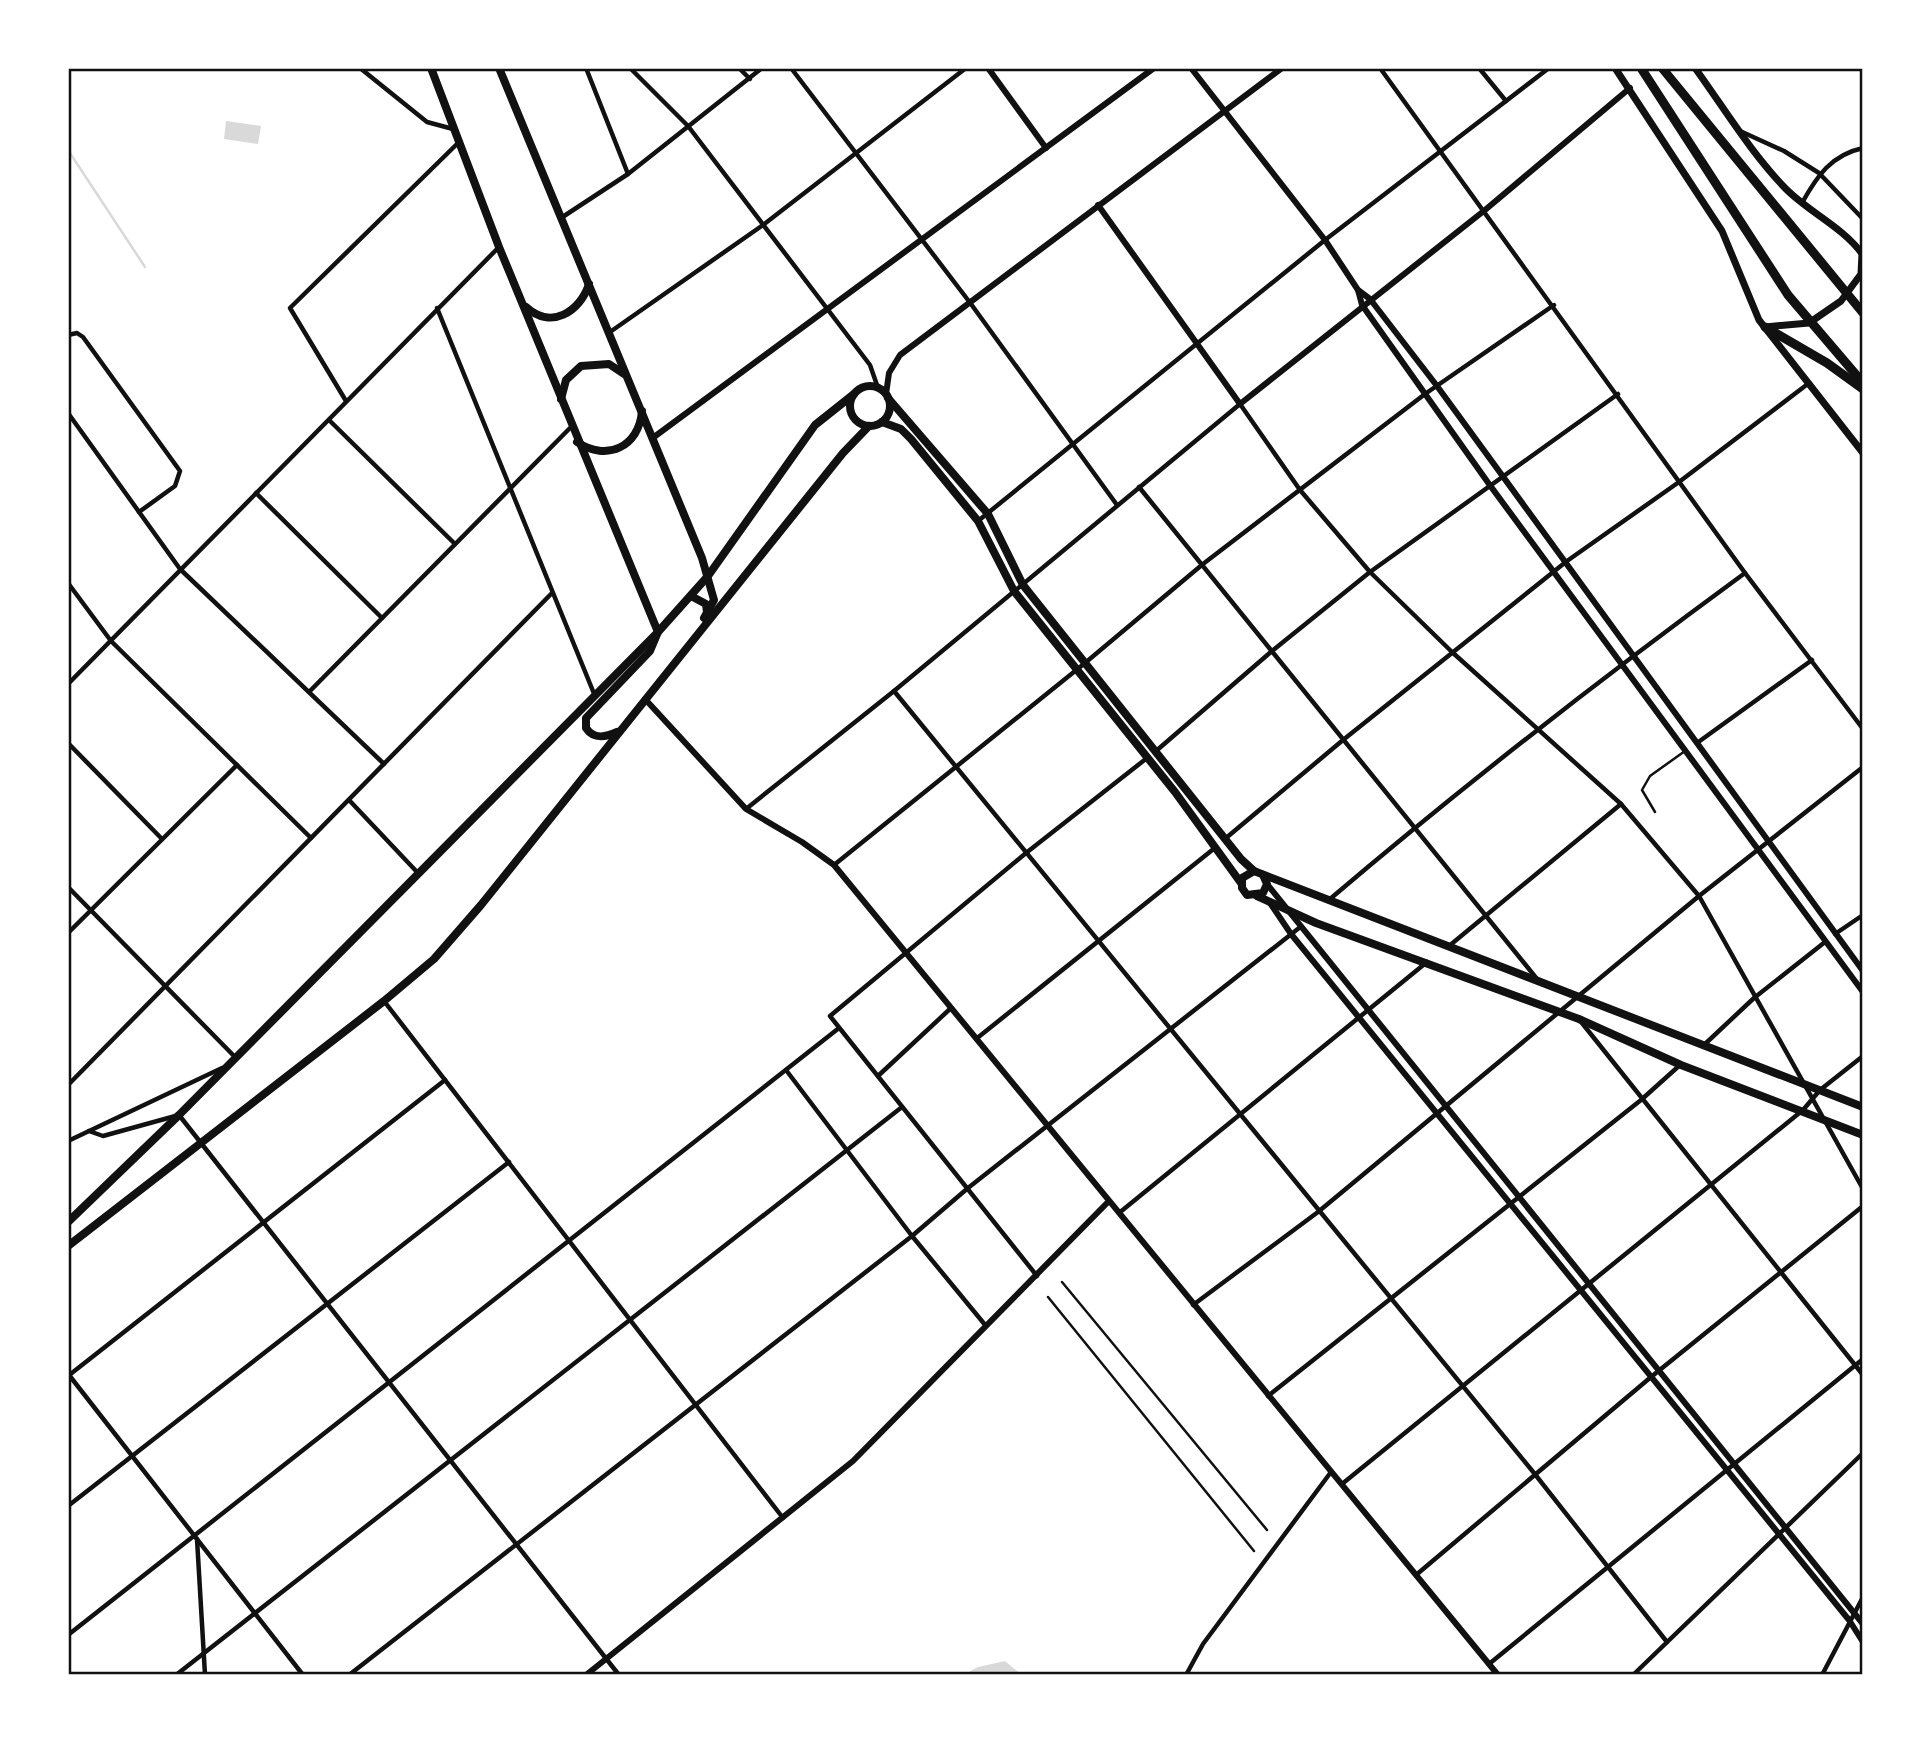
<svg xmlns="http://www.w3.org/2000/svg" width="1931" height="1743" viewBox="0 0 1931 1743" font-family="Poppins,sans-serif">
	<rect width="100%" height="100%" fill="#fff"/>
	<g fill="#d9d9d9">
		<path d="M226,121L261,126L258,144L224,139Z"/>
		<path d="M1005,1661L1022,1675H963L978,1667Z"/>
	</g>
	<g fill="none" stroke-linecap="round" stroke-linejoin="round">
		<path stroke="#d9d9d9" stroke-width="2.5" d="M68,150L145,267"/>
		<g stroke="#111" stroke-width="2.5">
			<path d="M1655,812L1642,790L1650,776L1685,751"/>
			<path d="M1062,1282L1267,1530"/>
			<path d="M1048,1297L1254,1551"/>
		</g>
		<g stroke="#111" stroke-width="4.5">
			<path d="M360,68L427,122L453,129"/>
			<path d="M586,68L628,174"/>
			<path d="M630,68L688,126L870,365L878,388"/>
			<path d="M739,68L750,79"/>
			<path d="M791,68L971,304L1117,505"/>
			<path d="M1380,68L1745,573L1863,729"/>
			<path d="M1479,68L1506,101"/>
			<path d="M1740,131L1784,151L1819,173L1863,219"/>
			<path d="M1802,203C1817,176 1831,155 1863,148"/>
			<path d="M561,218L628,174L762,68"/>
			<path d="M437,308L595,696"/>
			<path d="M610,332L763,225L966,68"/>
			<path d="M68,335L77,333L83,337L180,471L175,486L139,512"/>
			<path d="M346,401L290,308L458,143"/>
			<path d="M68,413L180,569L384,764"/>
			<path d="M329,420L454,543"/>
			<path d="M1139,487L1537,979"/>
			<path d="M256,493L382,618"/>
			<path d="M978,521L1325,240L1549,68"/>
			<path d="M68,583L111,641L311,838"/>
			<path d="M68,684L499,247"/>
			<path d="M894,691L1534,1473L1667,1642"/>
			<path d="M309,692L571,427"/>
			<path d="M68,743L162,839"/>
			<path d="M1697,743L1812,660"/>
			<path d="M1156,751L1272,651L1370,572L1618,394"/>
			<path d="M349,800L417,872"/>
			<path d="M746,809L894,691L1240,404L1300,490L1370,572L1452,652L1621,804L1699,896L1863,1189"/>
			<path d="M1226,838L1343,740L1567,561L1679,482L1809,383"/>
			<path d="M834,865L1085,663L1203,564L1425,394L1554,305"/>
			<path d="M68,887L235,1057"/>
			<path d="M1330,899C1464,785 1603,677 1745,573"/>
			<path d="M68,933L237,765"/>
			<path d="M1835,934L1863,915"/>
			<path d="M1449,946L1621,804"/>
			<path d="M384,1001L783,1518"/>
			<path d="M1582,1023L1863,1375"/>
			<path d="M976,1039L1216,847"/>
			<path d="M1705,1044L1754,998L1825,942"/>
			<path d="M786,1070L912,1236L986,1326"/>
			<path d="M878,1076L951,1008"/>
			<path d="M68,1085L552,593"/>
			<path d="M89,1131L103,1136L179,1115L619,1675"/>
			<path d="M68,1141L222,1068"/>
			<path d="M1119,1213L1427,962"/>
			<path d="M1037,1276L830,1016L1026,853L1147,758"/>
			<path d="M1193,1305L1318,1212L1699,896L1863,767"/>
			<path d="M69,1375L303,1675"/>
			<path d="M68,1376L445,1080"/>
			<path d="M1268,1396L1641,1100L1680,1065"/>
			<path d="M1342,1484L1803,1110L1820,1090L1863,1056"/>
			<path d="M68,1506L509,1162"/>
			<path d="M197,1539L205,1675"/>
			<path d="M1416,1575L1651,1377L1863,1206"/>
			<path d="M68,1635L839,1028"/>
			<path d="M1489,1664L1863,1359"/>
			<path d="M176,1675L902,1107"/>
			<path d="M349,1675L912,1236L968,1188L1299,928"/>
			<path d="M1186,1675L1203,1644L1331,1472"/>
			<path d="M1633,1675L1863,1453"/>
			<path d="M1822,1675L1863,1597"/>
		</g>
		<g stroke="#111" stroke-width="6">
			<path d="M988,68L1046,148"/>
			<path d="M1191,68L1325,240L1358,290L1370,299L1437,386L1863,971"/>
			<path d="M1098,205L1240,404L1485,210L1630,88"/>
			<path d="M1358,290L1362,305L1489,484L1863,992"/>
			<path d="M886,394L889,373L900,355L1282,68"/>
			<path d="M654,437L1154,68"/>
			<path d="M645,699L746,809L802,842L834,865L1498,1675"/>
			<path d="M1267,884L1863,1624"/>
			<path d="M1270,903L1291,934L1849,1620L1863,1642"/>
			<path d="M586,1675L853,1461L1108,1202"/>
		</g>
		<g stroke="#111" stroke-width="7">
			<path d="M1615,68L1722,231L1759,320L1863,453"/>
			<path d="M1695,68C1724,108 1751,153 1786,189C1810,213 1843,227 1863,255"/>
			<path d="M1765,327L1809,323L1841,301L1861,274L1862,254"/>
		</g>
		<g stroke="#111" stroke-width="8">
			<path d="M431,68L499,247L658,632L650,651L586,718V728C594,740 606,737 617,732"/>
			<path d="M499,68L702,558L714,600L704,618"/>
			<path d="M526,307C551,330 580,312 589,284"/>
			<circle cx="870" cy="406" r="20"/>
			<path d="M888,398L988,514L1023,585L1241,859L1254,871L1863,1107"/>
			<path d="M561,399L566,380L581,366L609,364L624,374"/>
			<path d="M882,422L901,429L911,439L978,521L1014,591L1175,792L1241,883"/>
			<path d="M577,442C607,462 639,447 642,411"/>
			<path d="M691,596L706,604L707,612"/>
			<path d="M1254,871L1242,878V888L1247,895L1263,893L1267,884L1263,875"/>
			<path d="M1257,896L1316,923L1579,1019L1681,1065L1863,1135"/>
			<path d="M68,1222L179,1115L658,632L708,576L815,425L854,394"/>
			<path d="M68,1246L384,1001L434,959L481,905L843,453L869,426"/>
		</g>
		<g stroke="#111" stroke-width="9">
			<path d="M1641,68L1788,295L1863,383"/>
			<path d="M1662,68L1863,313"/>
			<path d="M1765,327L1827,363L1863,389"/>
		</g>
	</g>
	<rect width="1931" height="1743" fill="none" stroke="#ffffff" stroke-width="140"/>
	<rect x="70" y="70" width="1791" height="1603" fill="none" stroke="#111" stroke-width="2.5"/>
</svg>
